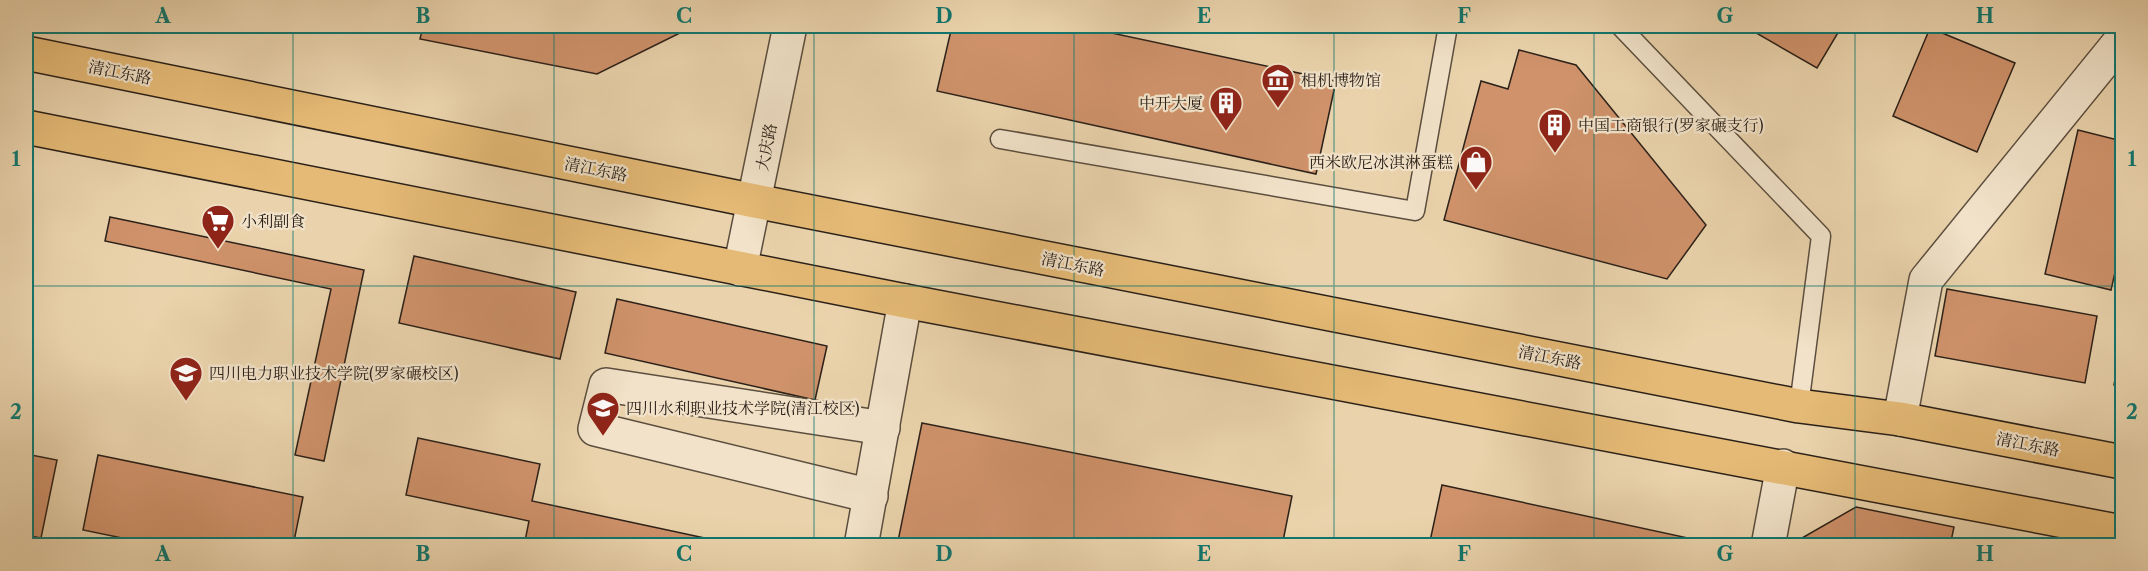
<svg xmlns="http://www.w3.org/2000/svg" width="2148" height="571" viewBox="0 0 2148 571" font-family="'Libre Caslon Text','Noto Serif SC',serif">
	<rect width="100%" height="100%" fill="#ead3ac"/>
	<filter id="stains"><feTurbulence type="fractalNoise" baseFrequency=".00333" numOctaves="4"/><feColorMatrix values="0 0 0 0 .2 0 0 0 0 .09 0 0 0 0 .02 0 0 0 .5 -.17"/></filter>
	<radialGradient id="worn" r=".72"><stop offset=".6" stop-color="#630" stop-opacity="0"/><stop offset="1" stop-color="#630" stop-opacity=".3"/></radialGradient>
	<g fill="#cf926b" stroke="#2b2119" stroke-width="1.5">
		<path d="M423,26H694L597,74L420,39Z"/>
		<path d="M952,26H1079L1336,81L1316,174L937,91Z"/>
		<path d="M1744,26H1842L1817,68Z"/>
		<path d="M1930,28L2015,63L1977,152L1893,116Z"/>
		<path d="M1519,50L1576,65L1706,225L1667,279L1444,220L1481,81L1508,89Z"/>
		<path d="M2078,130L2122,141V242L2111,290L2045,274Z"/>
		<path d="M110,217L364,270L324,461L295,455L331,289L105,241Z"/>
		<path d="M414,256L576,292L560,359L399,323Z"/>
		<path d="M1947,289L2097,316L2085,383L1935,356Z"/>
		<path d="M617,299L827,346L815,400L605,353Z"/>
		<path d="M2122,341V387L2114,385Z"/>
		<path d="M922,423L1292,496L1282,546H897Z"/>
		<path d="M418,438L540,464L532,501L742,546H524L529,521L406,495Z"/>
		<path d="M26,454L57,460L41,538L26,535Z"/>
		<path d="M98,455L303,497L293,546H161L83,530Z"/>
		<path d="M1442,485L1688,538L1686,546H1429Z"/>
		<path d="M1856,507L1954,527L1950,546H1801L1802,538Z"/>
	</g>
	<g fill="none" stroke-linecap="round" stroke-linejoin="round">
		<g stroke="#5b4e3e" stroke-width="21">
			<g id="service">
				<path d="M1620,26L1821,236L1799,406"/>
				<path d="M1000,139L1415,211L1448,26"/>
			</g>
		</g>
		<g stroke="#5b4e3e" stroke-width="36">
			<g id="minor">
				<path d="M1900,419L1926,280L2122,39"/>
				<path d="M871,496L595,429L606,385L883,428"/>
				<path d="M861,546L905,301"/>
				<path d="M1768,546L1783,466"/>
			</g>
		</g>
		<g stroke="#5b4e3e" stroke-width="36">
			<path id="tertiary" d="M740,269L790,26"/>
		</g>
		<g stroke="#2b2119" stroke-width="36">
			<g id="primary">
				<path d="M26,53L755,201L1799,406L1900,419L2122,462"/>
				<path d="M26,127L905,301L2122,532"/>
			</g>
		</g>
		<use href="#service" stroke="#f1e2c9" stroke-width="18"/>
		<use href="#minor" stroke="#f1e2c9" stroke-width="33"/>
		<use href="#tertiary" stroke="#f1e2c9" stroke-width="33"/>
		<use href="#primary" stroke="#e5ba76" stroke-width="33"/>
	</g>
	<path fill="none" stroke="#0f766e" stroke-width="1.5" stroke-opacity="0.55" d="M293,26V546M554,26V546M814,26V546M1074,26V546M1334,26V546M1594,26V546M1855,26V546M26,286H2122"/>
	<defs>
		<g id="museum-pin" transform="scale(1.725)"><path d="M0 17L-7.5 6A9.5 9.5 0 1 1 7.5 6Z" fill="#8f2418" stroke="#f1e2c9"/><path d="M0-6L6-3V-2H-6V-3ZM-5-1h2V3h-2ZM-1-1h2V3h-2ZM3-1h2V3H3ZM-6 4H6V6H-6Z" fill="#fff"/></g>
		<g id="building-pin" transform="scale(1.725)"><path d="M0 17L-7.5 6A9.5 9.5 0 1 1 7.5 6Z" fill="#8f2418" stroke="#f1e2c9"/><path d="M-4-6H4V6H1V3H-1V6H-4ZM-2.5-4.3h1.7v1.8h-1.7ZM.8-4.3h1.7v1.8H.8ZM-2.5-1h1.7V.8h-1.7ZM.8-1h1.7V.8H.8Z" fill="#fff"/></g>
		<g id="shop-pin" transform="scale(1.725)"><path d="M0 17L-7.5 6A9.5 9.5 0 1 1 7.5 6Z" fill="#8f2418" stroke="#f1e2c9"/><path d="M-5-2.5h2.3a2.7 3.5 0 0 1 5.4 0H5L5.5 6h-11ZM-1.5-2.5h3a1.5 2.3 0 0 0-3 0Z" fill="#fff"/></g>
		<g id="supermarket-pin" transform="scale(1.725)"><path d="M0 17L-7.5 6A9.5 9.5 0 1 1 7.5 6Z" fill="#8f2418" stroke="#f1e2c9"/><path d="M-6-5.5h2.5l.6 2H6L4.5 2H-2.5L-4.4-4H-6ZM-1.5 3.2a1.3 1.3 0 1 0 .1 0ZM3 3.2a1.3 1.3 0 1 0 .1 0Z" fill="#fff"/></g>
		<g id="university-pin" transform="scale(1.725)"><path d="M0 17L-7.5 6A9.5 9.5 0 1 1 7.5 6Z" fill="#8f2418" stroke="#f1e2c9"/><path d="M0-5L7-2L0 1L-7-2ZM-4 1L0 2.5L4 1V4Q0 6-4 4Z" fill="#fff"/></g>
	</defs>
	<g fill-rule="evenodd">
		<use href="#museum-pin" x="1278" y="80"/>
		<use href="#building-pin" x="1226" y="103"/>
		<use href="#building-pin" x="1555" y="125"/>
		<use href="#shop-pin" x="1476" y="162"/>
		<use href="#supermarket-pin" x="218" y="221"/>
		<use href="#university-pin" x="186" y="373"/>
		<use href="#university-pin" x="603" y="408"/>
	</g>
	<g text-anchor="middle" stroke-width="4.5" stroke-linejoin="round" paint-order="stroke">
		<g font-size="16" fill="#2b2119" stroke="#f1e2c9">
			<text transform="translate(120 72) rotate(11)" y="6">清江东路</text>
			<text transform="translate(766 147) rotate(-79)" y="6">大庆路</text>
			<text transform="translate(596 169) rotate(11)" y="6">清江东路</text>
			<text transform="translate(1073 264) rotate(11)" y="6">清江东路</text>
			<text transform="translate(1550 357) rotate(11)" y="6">清江东路</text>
			<text transform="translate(2028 444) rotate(11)" y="6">清江东路</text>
		</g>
		<g font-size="16" fill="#2b2119" stroke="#f1e2c9" text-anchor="start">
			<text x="1301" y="86">相机博物馆</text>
			<text x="1203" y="109" text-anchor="end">中开大厦</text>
			<text x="1578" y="131">中国工商银行(罗家碾支行)</text>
			<text x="1453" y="168" text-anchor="end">西米欧尼冰淇淋蛋糕</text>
			<text x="241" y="227">小利副食</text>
			<text x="209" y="379">四川电力职业技术学院(罗家碾校区)</text>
			<text x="626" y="414">四川水利职业技术学院(清江校区)</text>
		</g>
	</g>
	<rect width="2148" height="571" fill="none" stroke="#ead3ac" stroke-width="66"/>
	<rect x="33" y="33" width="2082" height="505" fill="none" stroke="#0f766e" stroke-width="2"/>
	<g font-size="20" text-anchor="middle" font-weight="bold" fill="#0f766e">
		<text x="163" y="23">A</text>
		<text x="423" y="23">B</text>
		<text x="684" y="23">C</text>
		<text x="944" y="23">D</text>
		<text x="1204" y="23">E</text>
		<text x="1464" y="23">F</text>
		<text x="1725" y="23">G</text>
		<text x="1985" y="23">H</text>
		<text x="16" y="166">1</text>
		<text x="2132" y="166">1</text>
		<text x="16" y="419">2</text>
		<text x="2132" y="419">2</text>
		<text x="163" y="561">A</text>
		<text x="423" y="561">B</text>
		<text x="684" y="561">C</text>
		<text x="944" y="561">D</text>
		<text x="1204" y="561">E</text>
		<text x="1464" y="561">F</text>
		<text x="1725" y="561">G</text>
		<text x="1985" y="561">H</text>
	</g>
	<rect width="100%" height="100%" filter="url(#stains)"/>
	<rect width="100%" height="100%" fill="url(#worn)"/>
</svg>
